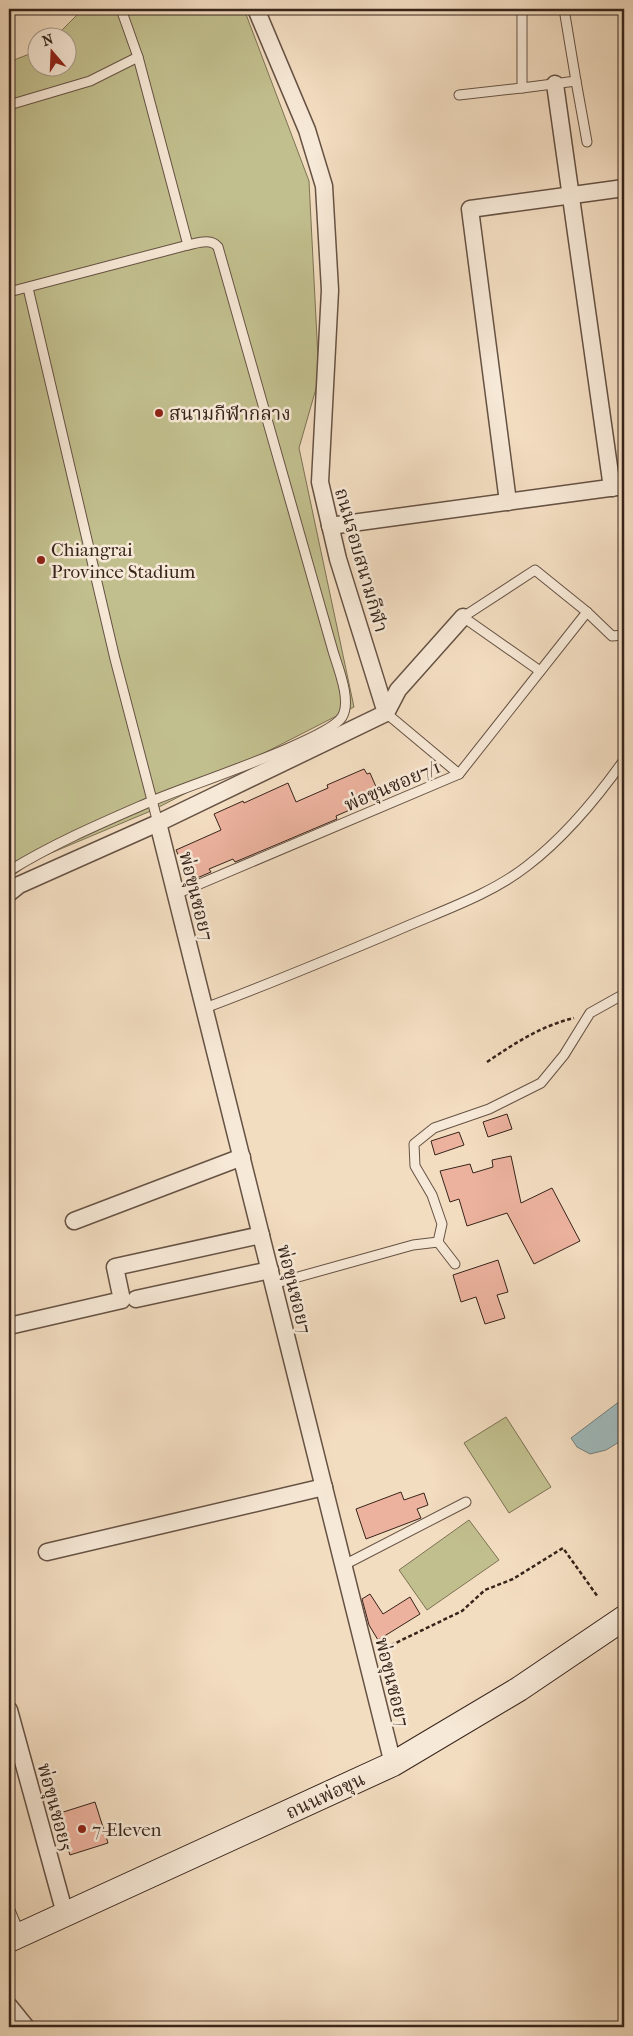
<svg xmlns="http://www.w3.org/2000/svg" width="633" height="2036" viewBox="0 0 633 2036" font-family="'IM FELL French Canon','Noto Serif Thai',serif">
	<rect width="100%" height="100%" fill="#f3ddc1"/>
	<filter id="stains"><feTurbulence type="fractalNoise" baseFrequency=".004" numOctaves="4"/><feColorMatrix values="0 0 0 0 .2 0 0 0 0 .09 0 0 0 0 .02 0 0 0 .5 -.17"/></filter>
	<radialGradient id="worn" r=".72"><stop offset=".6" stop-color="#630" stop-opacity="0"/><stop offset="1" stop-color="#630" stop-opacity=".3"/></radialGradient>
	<g fill="#c2bf8e" stroke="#7c7254">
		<path d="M80,9H244L309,181L319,378L299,448L354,707L153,810L32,861L9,879V62L37,51L38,68H68V38L55,37L77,15Z"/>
		<path d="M506,1417L551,1487L509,1513L464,1443Z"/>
		<path d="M469,1520L499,1560L427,1610L399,1570Z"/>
	</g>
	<path fill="#9fbabc" stroke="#757e7c" d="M624,1398V1439L606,1450L590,1454L577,1447L571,1438Z"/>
	<g fill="#ecb29e" stroke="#37241b">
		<path d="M364,769L367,774L370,773L377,789L374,790L377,798L336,816L337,819L278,844L235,862L233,859L209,869L211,872L190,881L176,850L221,830L214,814L243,801L244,803L288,783L296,802L328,788L327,785Z"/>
		<path d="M507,1114L512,1129L488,1137L483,1122Z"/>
		<path d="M459,1132L464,1145L435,1155L431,1141Z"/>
		<path d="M511,1156L521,1203L552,1188L580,1241L534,1264L507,1213L467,1226L459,1199L450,1202L440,1171L470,1164L473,1173L493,1167L492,1160Z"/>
		<path d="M498,1260L508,1292L497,1295L505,1318L485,1324L476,1297L461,1302L453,1275Z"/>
		<path d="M401,1492L404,1500L424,1493L428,1505L417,1509L421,1518L366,1539L356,1509Z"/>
		<path d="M370,1594L383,1614L410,1597L420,1614L378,1640L369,1625L362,1599Z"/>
		<path d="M95,1802L108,1843L70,1855L57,1814Z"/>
	</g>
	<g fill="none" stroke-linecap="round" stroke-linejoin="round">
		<g stroke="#665244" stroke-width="11">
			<g id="lane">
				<path d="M121,9L138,57L188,245"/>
				<path d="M576,81L587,142"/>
				<path d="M522,88L576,81L564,9"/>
				<path d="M459,95L522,88V9"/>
				<path d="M9,105L90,81L138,57"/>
				<path d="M28,288L115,659L158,823"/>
				<path d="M9,292L188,245C198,243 211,238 218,247L333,651C338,668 352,701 342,717C328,740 186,786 152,801C104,822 54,843 9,871"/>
				<path d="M540,671L463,617L535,570L587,612L612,636L624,635"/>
				<path d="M386,713L459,774"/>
				<path d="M176,894L459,774L587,612"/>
				<path d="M205,1008C270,984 334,957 398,930C441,911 490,895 527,866C565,837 597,798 624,760"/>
				<path d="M438,1242L442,1224L432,1195L415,1166L414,1144L434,1128L489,1109L541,1083L564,1055L590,1013L624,994"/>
				<path d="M438,1242L455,1264"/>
				<path d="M273,1284L413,1245L438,1242"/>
				<path d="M344,1565L466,1502"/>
				<path d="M9,1908L20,1934"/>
			</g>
		</g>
		<g stroke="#665244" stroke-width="19">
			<g id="street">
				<path d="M555,84L612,488"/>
				<path d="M508,502L470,209L624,188"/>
				<path d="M330,526L624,486"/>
				<path d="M386,713L398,690L463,617"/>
				<path d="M158,823L393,1764"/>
				<path d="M9,893L19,885L158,823L386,713L338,559L320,482L330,290L324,186L307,130L256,9"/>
				<path d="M74,1221L242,1157"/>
				<path d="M136,1299L270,1270"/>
				<path d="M9,1326L122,1300L115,1267L261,1235"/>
				<path d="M47,1552L324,1487"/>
				<path d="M9,1710L65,1914"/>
				<path d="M9,2006L26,2027"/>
			</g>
		</g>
		<g stroke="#37241b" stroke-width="26">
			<path id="secondary" d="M9,1940L393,1764L519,1689L624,1618"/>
		</g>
		<g stroke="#37241b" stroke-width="2.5" stroke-dasharray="4 2.5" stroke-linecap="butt">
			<path d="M487,1062C515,1043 541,1026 574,1018"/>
			<path d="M379,1651L462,1611L485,1590L513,1579L563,1548L598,1597"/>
		</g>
		<use href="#lane" stroke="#f7e9d7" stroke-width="9"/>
		<use href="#street" stroke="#f7e9d7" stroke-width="16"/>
		<use href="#secondary" stroke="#f7e9d7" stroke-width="24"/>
	</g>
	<g fill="#8f2418" stroke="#f7e9d7" stroke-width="2">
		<circle cx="159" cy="413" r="5"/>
		<circle cx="41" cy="560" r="5"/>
		<circle cx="82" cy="1829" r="5"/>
	</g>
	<g text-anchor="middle" stroke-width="5" stroke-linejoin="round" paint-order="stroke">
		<g font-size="19" fill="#37241b" stroke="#f7e9d7" text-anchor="start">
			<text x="169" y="420">สนามกีฬากลาง</text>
			<text x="51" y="556">Chiangrai<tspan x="51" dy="22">Province Stadium</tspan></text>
			<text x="92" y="1836">7-Eleven</text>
		</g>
		<g font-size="19" fill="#37241b" stroke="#f7e9d7">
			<text transform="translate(362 560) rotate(74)" y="7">ถนนรอบสนามกีฬา</text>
			<text transform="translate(392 785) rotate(-23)" y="7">พ่อขุนซอย7/1</text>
			<text transform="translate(197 896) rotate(76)" y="7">พ่อขุนซอย7</text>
			<text transform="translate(295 1289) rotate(76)" y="7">พ่อขุนซอย7</text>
			<text transform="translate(393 1682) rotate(76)" y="7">พ่อขุนซอย7</text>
			<text transform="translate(325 1795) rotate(-25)" y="7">ถนนพ่อขุน</text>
			<text transform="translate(56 1807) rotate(75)" y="7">พ่อขุนซอย5</text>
		</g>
	</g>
	<rect width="633" height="2036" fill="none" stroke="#f3ddc1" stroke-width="30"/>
	<rect x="10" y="10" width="613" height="2016" fill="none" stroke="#37241b" stroke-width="2.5"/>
	<rect x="15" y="15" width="603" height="2006" fill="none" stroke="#37241b"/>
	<g transform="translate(52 52) rotate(341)"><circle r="24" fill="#f7e9d7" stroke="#aa9a8c"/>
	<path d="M0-4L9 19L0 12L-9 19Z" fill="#8f2418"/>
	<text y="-8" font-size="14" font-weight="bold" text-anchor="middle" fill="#37241b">N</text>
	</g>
	<rect width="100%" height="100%" filter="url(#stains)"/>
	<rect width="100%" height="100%" fill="url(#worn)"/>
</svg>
